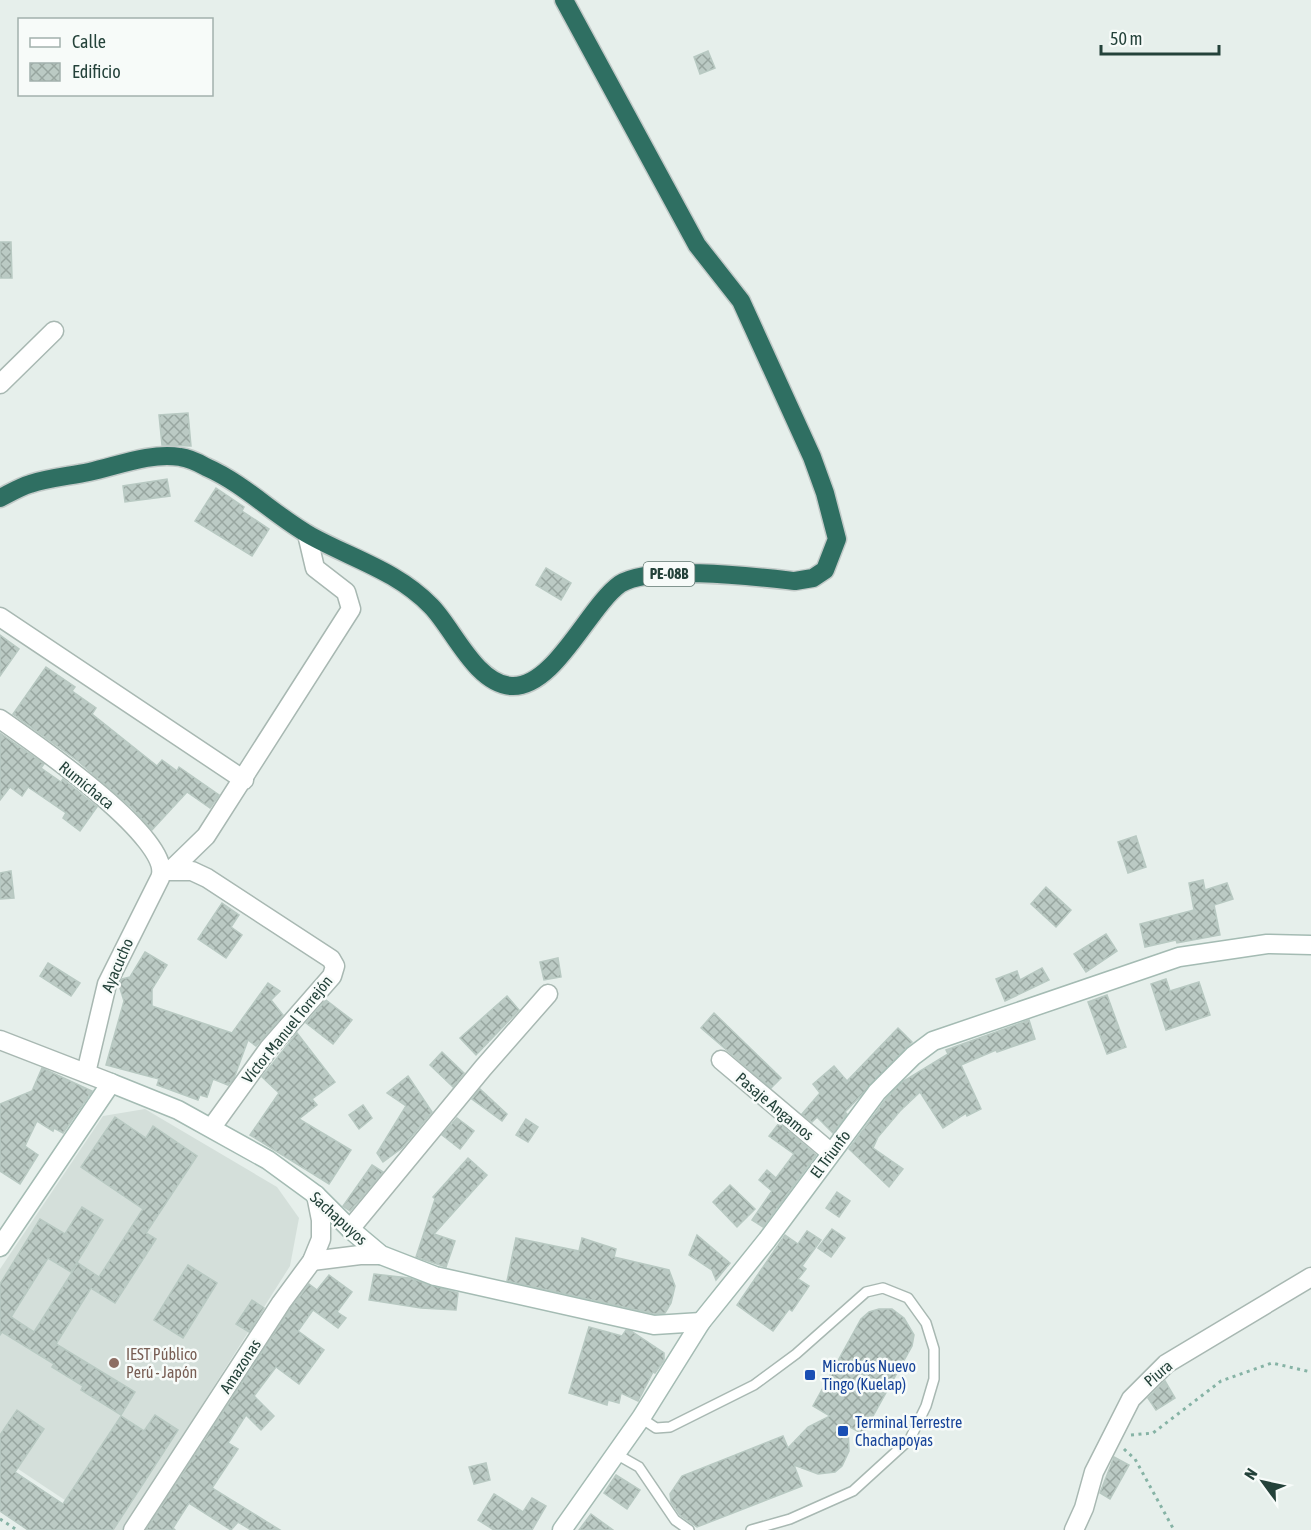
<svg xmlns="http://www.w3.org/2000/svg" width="1311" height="1530" viewBox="0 0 1311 1530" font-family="'Asap Condensed',sans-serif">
	<defs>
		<pattern id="building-cross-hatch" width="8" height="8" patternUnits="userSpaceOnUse" patternTransform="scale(1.5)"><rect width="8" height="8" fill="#bbcac4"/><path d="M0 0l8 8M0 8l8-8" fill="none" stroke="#98a6a0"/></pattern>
	</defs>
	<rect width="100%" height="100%" fill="#e6efeb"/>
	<path fill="#d4dfda" d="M145,1109L277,1187L299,1218L290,1266L123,1530H110L0,1457V1269L103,1116Z"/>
	<g fill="url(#building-cross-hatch)" stroke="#b8c9c2" stroke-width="1.5">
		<path d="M708,51L715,68L700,74L694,57Z"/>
		<path d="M0,242H11L12,278H0Z"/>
		<path d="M188,413L191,446L162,445L159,415Z"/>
		<path d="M167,479L170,496L125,502L123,486Z"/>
		<path d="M216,488L244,507L242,511L269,529L252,556L195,521Z"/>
		<path d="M546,568L571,583L561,600L536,585Z"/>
		<path d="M0,635L19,649L0,676Z"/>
		<path d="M46,667L75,687L72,691L96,708L92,714L157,766L162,760L177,771L179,767L219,795L210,808L187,792L152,830L132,808L78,761L13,714Z"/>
		<path d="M0,733L44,764L41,768L61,782L63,779L97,807L80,831L63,818L66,813L28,787L22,796L10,787L0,800Z"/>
		<path d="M1136,836L1146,867L1128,873L1118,842Z"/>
		<path d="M11,871L14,898L0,899V873Z"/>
		<path d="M1203,880L1205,890L1227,883L1233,899L1214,905L1220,935L1177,943L1176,940L1145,947L1140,924L1194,910L1189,883Z"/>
		<path d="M1046,887L1071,910L1056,927L1031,904Z"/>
		<path d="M222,903L239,915L231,927L242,935L226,958L198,939Z"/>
		<path d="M1106,934L1117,951L1086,972L1074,954Z"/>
		<path d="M145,952L167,965L152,989V1006L232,1033L268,983L280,991L271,1000L283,1015L256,1046L248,1040L234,1078L228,1085L213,1079L207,1097L200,1095L198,1100L157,1085L159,1079L106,1065L124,1001L119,985L122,979L130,977Z"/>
		<path d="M558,958L561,977L544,980L540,962Z"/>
		<path d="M48,963L80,983L71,996L40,976Z"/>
		<path d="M1042,968L1049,980L1005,1001L996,979L1017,971L1020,980Z"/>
		<path d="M1166,979L1170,991L1199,982L1210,1015L1166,1030L1151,984Z"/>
		<path d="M1107,995L1126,1047L1107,1054L1088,1002Z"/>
		<path d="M507,996L519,1010L476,1055L460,1038Z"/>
		<path d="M326,1000L352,1020L333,1044L306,1023Z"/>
		<path d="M714,1013L781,1078L771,1088L701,1028Z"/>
		<path d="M1029,1020L1035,1039L997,1052L996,1050L961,1065L981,1109L967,1116L966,1113L943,1128L920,1092L900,1111L878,1137L873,1148L903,1169L889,1187L849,1149L886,1099L902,1082L948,1054L946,1050Z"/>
		<path d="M898,1028L912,1042L845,1112L847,1114L833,1133L817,1117L812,1122L802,1114L820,1093L813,1084L834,1066L847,1081Z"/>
		<path d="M297,1033L335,1082L312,1099L317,1105L299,1119L351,1150L329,1184L250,1135L279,1093L262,1077Z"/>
		<path d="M442,1052L464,1073L453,1087L430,1065Z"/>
		<path d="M42,1068L92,1091L63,1133L54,1128L53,1131L37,1121L25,1146L38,1155L20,1184L0,1171V1104L32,1091Z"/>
		<path d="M408,1076L432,1112L402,1148L383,1162L377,1153L406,1106L387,1093Z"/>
		<path d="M480,1089L507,1114L502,1121L472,1099Z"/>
		<path d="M363,1105L372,1118L359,1129L349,1115Z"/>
		<path d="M115,1117L146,1138L153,1126L197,1156L146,1233L156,1239L115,1303L91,1288L56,1344L135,1392L121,1415L81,1390L83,1386L52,1367L54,1364L2,1332L0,1335V1284L40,1219L65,1234L82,1207L103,1220L71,1272L48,1258L11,1317L34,1332L78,1263L99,1277L143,1209L81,1167Z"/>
		<path d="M457,1118L474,1131L460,1149L442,1135Z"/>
		<path d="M526,1119L538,1127L528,1142L516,1135Z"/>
		<path d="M779,1123L816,1155L763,1227L752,1220L772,1191L759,1180L767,1170L776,1178L794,1154L769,1136Z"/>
		<path d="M468,1158L487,1175L434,1234L455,1241L446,1267L416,1257L435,1199L433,1197Z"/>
		<path d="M372,1165L383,1172L350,1211L343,1206Z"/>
		<path d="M730,1185L755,1209L737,1227L713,1202Z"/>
		<path d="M837,1192L850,1201L839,1217L826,1208Z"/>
		<path d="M832,1229L845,1238L831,1257L818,1248Z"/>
		<path d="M807,1231L821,1240L802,1266L806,1269L798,1279L809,1286L792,1311L789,1309L773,1331L737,1305L785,1235L798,1244Z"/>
		<path d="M697,1235L730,1263L716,1280L712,1270L689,1255Z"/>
		<path d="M516,1238L579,1251L582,1238L616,1249L614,1257L669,1270L675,1286L671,1303L665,1313L655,1314L507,1281Z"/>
		<path d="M188,1265L217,1283L183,1338L154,1320Z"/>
		<path d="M374,1274L409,1278L458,1293L456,1310L421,1308L369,1300Z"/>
		<path d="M329,1275L352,1292L337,1312L346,1318L338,1328L313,1310L298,1331L324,1350L299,1384L276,1367L254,1396L274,1416L261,1430L246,1415L228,1443L238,1449L212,1488L280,1530H251L238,1522L231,1530L189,1503L173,1528L175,1530H146L290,1309L309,1284L317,1290Z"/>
		<path d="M252,1300L264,1308L249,1332L236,1324Z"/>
		<path d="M879,1309H892L904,1318L914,1335L912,1346L863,1434L848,1426L849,1451L842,1466L835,1472L818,1474L794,1465L802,1486L697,1527L680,1515L671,1502L670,1494L682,1476L783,1436L788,1448L808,1427L830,1416L813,1406L861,1319L869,1312Z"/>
		<path d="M589,1327L622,1336L626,1330L631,1331L664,1353V1360L655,1373L653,1372L638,1401L621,1393L619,1403L608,1400L607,1405L569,1393Z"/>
		<path d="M1165,1381L1175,1398L1156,1410L1148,1398Z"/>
		<path d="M17,1410L44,1429L15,1472L63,1504L121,1416L144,1431L155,1415L178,1430L113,1530H28L0,1511V1435Z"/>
		<path d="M1114,1457L1129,1465L1110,1499L1100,1493Z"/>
		<path d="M486,1463L490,1480L474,1484L469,1467Z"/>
		<path d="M616,1475L640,1490L627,1509L604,1493Z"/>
		<path d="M494,1494L523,1512L532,1498L546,1506L532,1530H494L478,1520Z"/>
		<path d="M591,1514L613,1530H579Z"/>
	</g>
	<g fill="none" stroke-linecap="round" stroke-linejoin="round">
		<g stroke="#a8b8b2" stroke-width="12">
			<g id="lane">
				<path d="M641,1418L656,1428L670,1427L754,1385L796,1354L866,1292L883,1288L908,1298L926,1323L934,1349V1379L926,1406L910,1439L853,1491L790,1519L751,1530"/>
				<path d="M616,1454L639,1467L675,1520L689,1530"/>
			</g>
		</g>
		<g stroke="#a8b8b2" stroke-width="21">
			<g id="street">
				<path d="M0,384L54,331"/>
				<path d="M0,617L244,780"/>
				<path d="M0,719C30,740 176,840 160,878L107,984L86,1073"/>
				<path d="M171,870L206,836L351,609L346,592L315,568L307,534"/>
				<path d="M166,871H192L207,878L331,959L335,966L332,976L269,1048L212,1127"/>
				<path d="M0,1040L111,1083"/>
				<path d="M721,1060L830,1152"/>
				<path d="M350,1229L483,1068L548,994"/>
				<path d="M312,1261L360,1255H381"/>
				<path d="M133,1530L281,1303L312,1261L321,1239V1220L316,1195"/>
				<path d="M1074,1530L1084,1508L1094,1472L1131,1399L1166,1364L1311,1277"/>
			</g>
		</g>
		<g stroke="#a4bbb3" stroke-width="21">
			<g id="secondary">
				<path d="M0,1247L111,1083L178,1110L268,1160L316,1195L350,1229L381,1255L435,1276L654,1325L701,1322"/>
				<path d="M562,1530L641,1418L701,1322L767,1240L877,1092L913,1056L933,1041L1179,957L1267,944L1311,945"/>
			</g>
		</g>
		<g stroke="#c2cac8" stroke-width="21">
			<path id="highway" d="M0,498C10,493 20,487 30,484C48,478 70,476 89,472C117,466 151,452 180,457C189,458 199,463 206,467C245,484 275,516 311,536C353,559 397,571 431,606C453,628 475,683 511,686C554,689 588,607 620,584C651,564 758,577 795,581L813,578L825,570L837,539L825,493L812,457L741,301L697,245L564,0"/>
		</g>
		<g stroke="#86b3a5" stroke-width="3" stroke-dasharray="3 4.5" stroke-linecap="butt">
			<path d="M1131,1435L1153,1433L1221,1381L1272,1363L1311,1372"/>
			<path d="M1124,1449L1135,1459L1174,1530"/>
			<path d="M0,1519L17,1530"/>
		</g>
		<use href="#lane" stroke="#fff" stroke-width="9"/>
		<use href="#street" stroke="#fff" stroke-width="18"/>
		<use href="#secondary" stroke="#fff" stroke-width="18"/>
		<use href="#highway" stroke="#2f6f62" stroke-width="18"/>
	</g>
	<circle fill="#8d6e63" stroke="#f7fbf9" stroke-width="2" cx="114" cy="1363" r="6"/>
	<g fill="#1a4fb4" stroke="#f7fbf9" stroke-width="2">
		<rect x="804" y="1369" width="12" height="12" rx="3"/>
		<rect x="837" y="1425" width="12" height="12" rx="3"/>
	</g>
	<g text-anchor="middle" stroke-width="5" stroke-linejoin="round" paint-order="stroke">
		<rect fill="#f7fbf9" stroke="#637a73" stroke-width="1.5" x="643.5" y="562" width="51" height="24" rx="4.5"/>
		<g font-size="15" font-weight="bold" fill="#24423a">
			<text x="669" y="579">PE-08B</text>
		</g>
		<g font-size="16" fill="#24423a" stroke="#f7fbf9">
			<text transform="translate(87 785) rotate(39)" y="6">Rumichaca</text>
			<text transform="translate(117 965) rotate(-67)" y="6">Ayacucho</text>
			<text transform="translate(287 1029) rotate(-51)" y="6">Víctor Manuel Torrejón</text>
			<text transform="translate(775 1106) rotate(40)" y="6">Pasaje Angamos</text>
			<text transform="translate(830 1154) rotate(-53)" y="6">El Triunfo</text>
			<text transform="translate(339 1218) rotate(42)" y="6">Sachapuyos</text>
			<text transform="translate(240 1366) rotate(-57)" y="6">Amazonas</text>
			<text transform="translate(1158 1373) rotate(-40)" y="6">Piura</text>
		</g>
		<g font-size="16" fill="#785e54" stroke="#f7fbf9" text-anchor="start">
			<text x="126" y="1360">IEST Público<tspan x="126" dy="18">Perú - Japón</tspan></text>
		</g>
		<g font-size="16" fill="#164399" stroke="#f7fbf9" text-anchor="start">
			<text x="822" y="1372">Microbús Nuevo<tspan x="822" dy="18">Tingo (Kuelap)</tspan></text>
			<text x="855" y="1428">Terminal Terrestre<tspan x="855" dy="18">Chachapoyas</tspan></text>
		</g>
	</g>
	<rect x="18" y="18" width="195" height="78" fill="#f7fbf9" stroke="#a3b1ad" stroke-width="1.5"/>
	<rect x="30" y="38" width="30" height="9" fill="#ffffff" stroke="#a3b1ad" stroke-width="1.5"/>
	<text x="72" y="48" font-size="18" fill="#24423a">Calle</text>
	<rect x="30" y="63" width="30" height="18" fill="url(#building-cross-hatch)" stroke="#a3b1ad" stroke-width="1.5"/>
	<text x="72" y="78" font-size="18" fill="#24423a">Edificio</text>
	<g transform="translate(1263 1482) rotate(303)" stroke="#f7fbf9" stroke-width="4.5" paint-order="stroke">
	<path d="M0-4.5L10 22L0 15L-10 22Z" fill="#24423a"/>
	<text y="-9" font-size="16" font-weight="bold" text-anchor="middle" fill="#24423a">N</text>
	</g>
	<path d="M1101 45v9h118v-9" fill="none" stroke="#24423a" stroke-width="3"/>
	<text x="1110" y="45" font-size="18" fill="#24423a" stroke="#f7fbf9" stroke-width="4.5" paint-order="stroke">50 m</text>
</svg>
